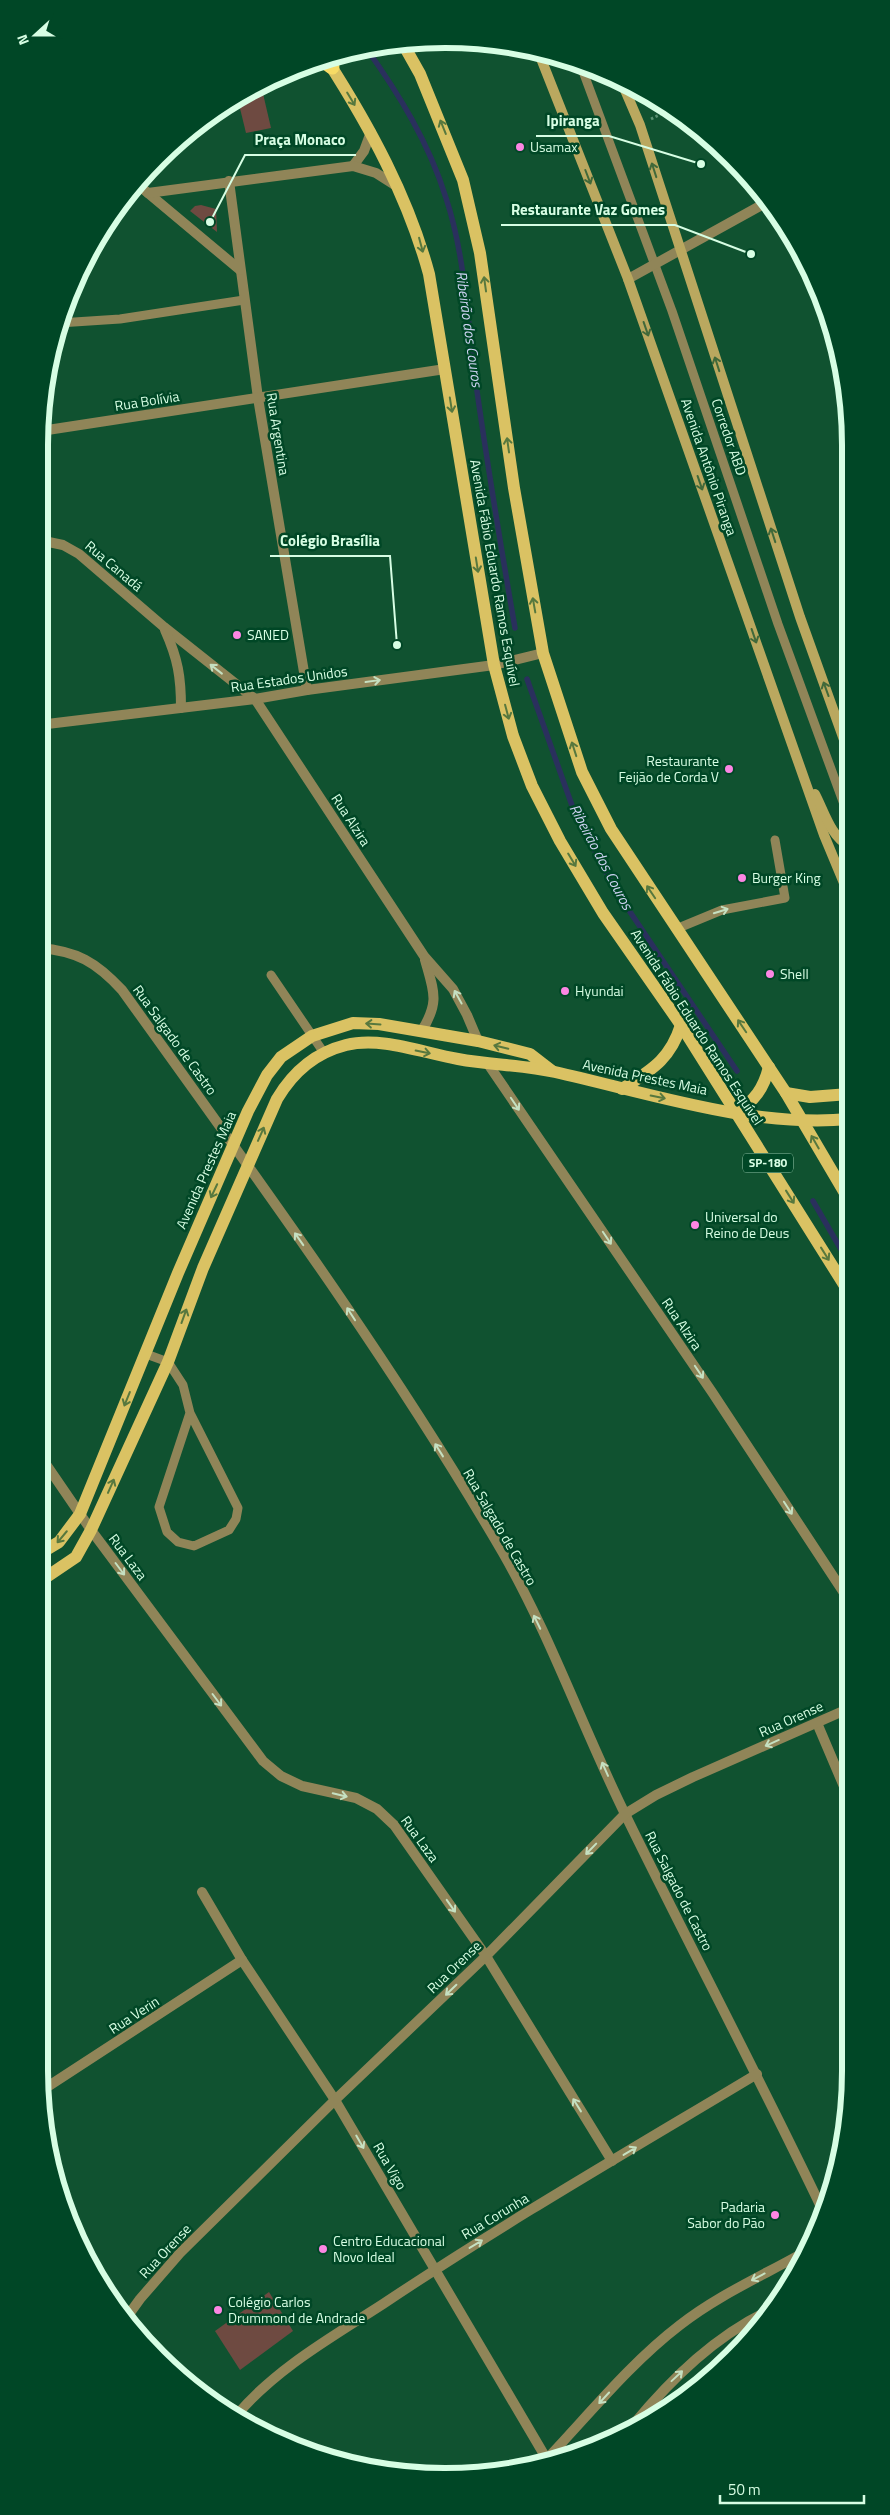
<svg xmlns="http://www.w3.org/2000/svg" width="890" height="2515" viewBox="0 0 890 2515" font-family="'Titillium Web',sans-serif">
	<rect width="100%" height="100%" fill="#105230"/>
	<g fill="#6e4a41">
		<path d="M261,85L271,128L246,133L237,96Z"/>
		<path d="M201,205L216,209L217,232L190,211L195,206Z"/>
		<path d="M269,2292L293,2331L240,2370L215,2331Z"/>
	</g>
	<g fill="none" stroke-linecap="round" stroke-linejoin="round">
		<g stroke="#2a305d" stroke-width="5.5">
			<path d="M366,48C399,94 429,143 446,198C464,252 467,313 474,370C486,456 500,542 515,628"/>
			<path d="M527,679L574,811L616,891L737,1071"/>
			<path d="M813,1201L850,1265"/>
		</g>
		<path stroke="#599172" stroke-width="3" stroke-dasharray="2.5 2.5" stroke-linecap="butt" d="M651,119L669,110"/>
		<g stroke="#908558" stroke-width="9">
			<path d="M581,66L672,311L778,624L849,818"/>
			<path d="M59,323L120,319L244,300"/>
			<path d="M676,929L722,910L785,898L775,840"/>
			<path d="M271,975L324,1053"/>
			<path d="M146,1354L168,1362L183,1385L190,1413L238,1508L236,1519L229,1530L194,1546L178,1542L167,1532L159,1507L190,1413"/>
		</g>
		<g stroke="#908558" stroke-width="10">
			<path d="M353,166L364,151L371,132"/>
			<path d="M229,181L258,398L307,690"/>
			<path d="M136,183L240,270"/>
			<path d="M148,193L353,166L376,173L398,187"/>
			<path d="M628,279L767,202"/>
			<path d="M41,431L445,369"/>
			<path d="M39,540L63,545L79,554L164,627L255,699L424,956L453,989L467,1015L478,1041"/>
			<path d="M165,630C178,659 181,677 181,708"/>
			<path d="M39,725L255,699L307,690L494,665L543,653"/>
			<path d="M39,948C77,951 96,962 122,990C254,1174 389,1357 503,1553C551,1637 583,1729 626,1816C690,1947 759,2077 822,2209"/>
			<path d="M421,1032C440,1002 434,992 425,960"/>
			<path d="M488,1064L712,1392L850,1602"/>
			<path d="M39,1454L91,1530L263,1761L281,1776L302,1786L356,1798L377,1809L394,1825L486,1956L612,2161"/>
			<path d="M817,1723L851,1803"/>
			<path d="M202,1892L242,1960L335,2100L549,2463"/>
			<path d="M41,2091L242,1960"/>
			<path d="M127,2317L140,2299L180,2253L335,2100L486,1956L625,1814L656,1795L693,1777L850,1708"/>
			<path d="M236,2416C275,2369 332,2337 383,2304C504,2223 632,2149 757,2074"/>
			<path d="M633,2425C672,2378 716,2335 772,2309"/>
			<path d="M543,2463C587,2417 629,2364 680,2325C717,2296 760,2277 801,2254"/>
		</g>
		<g stroke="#baa85f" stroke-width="10">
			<path d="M538,51L628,279L824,835L849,895"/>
			<path d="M622,83L640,125L800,617L848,751"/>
			<path d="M815,794C824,811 831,837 849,846"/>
		</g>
		<g stroke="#dac263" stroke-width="12">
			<path d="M402,42L420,74L463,180L480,253L514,488L543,653L582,772L611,829L786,1093L849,1200"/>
			<path d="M327,60C370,127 408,197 429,274L494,665L513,736L532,786L560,841L603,913L681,1025L850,1294"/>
			<path d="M622,1089C651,1070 670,1060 681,1025"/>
			<path d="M786,1093L810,1097L849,1094"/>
			<path d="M735,1112C755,1102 764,1087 769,1067"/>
			<path d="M39,1554L59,1542L80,1514L178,1273L248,1111L267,1075L281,1057L312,1036L353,1023L379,1024L478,1041L530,1054L552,1071"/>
			<path d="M39,1582L76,1557L91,1530L168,1362L203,1268L277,1099C293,1072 314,1053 346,1045C381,1036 423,1053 458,1059C490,1065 524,1065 555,1072C649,1093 752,1128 849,1119"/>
		</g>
		<path stroke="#f7db65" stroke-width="15" d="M321,59L332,67"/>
	</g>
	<defs><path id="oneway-shaft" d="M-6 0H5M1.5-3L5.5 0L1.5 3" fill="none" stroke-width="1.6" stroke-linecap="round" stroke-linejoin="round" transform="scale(1.25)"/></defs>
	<g stroke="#57783e">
		<use href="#oneway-shaft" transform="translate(351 99) rotate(59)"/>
		<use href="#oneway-shaft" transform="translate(443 127) rotate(-112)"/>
		<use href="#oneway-shaft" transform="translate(421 245) rotate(75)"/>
		<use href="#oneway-shaft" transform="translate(485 284) rotate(-98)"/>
		<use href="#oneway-shaft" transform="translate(451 405) rotate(81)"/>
		<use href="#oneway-shaft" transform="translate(508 445) rotate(-98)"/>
		<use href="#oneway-shaft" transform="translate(477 565) rotate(81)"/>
		<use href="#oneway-shaft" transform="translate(534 605) rotate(-100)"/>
		<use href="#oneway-shaft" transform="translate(507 712) rotate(75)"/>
		<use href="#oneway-shaft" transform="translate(574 749) rotate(-108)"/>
		<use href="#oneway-shaft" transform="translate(572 860) rotate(59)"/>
		<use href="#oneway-shaft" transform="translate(651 892) rotate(-124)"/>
		<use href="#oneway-shaft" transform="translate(373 1024) rotate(-176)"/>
		<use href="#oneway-shaft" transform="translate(742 1026) rotate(-124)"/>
		<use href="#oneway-shaft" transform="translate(501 1047) rotate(-166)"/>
		<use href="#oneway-shaft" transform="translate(423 1052) rotate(11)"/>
		<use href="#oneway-shaft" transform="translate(658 1097) rotate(11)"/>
		<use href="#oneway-shaft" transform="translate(261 1134) rotate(-66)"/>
		<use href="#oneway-shaft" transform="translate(815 1142) rotate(-120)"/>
		<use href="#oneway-shaft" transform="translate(214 1191) rotate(115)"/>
		<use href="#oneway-shaft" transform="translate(790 1197) rotate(58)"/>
		<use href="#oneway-shaft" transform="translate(825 1254) rotate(58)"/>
		<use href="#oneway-shaft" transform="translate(184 1316) rotate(-70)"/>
		<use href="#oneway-shaft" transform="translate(127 1399) rotate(112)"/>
		<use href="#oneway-shaft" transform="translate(111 1486) rotate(-66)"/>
		<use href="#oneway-shaft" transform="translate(62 1537) rotate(130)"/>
	</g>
	<g stroke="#41693a">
		<use href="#oneway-shaft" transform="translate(654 170) rotate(-108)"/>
		<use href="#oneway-shaft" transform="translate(588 177) rotate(69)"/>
		<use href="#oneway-shaft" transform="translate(646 329) rotate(71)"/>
		<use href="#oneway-shaft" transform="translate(717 364) rotate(-108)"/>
		<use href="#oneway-shaft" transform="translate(700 483) rotate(71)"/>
		<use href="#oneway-shaft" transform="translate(773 535) rotate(-108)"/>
		<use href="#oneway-shaft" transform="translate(754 636) rotate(71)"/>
		<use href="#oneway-shaft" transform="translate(826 689) rotate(-110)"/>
	</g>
	<g stroke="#c5e0c1">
		<use href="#oneway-shaft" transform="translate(216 669) rotate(-142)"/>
		<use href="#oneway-shaft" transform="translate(373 681) rotate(-8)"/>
		<use href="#oneway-shaft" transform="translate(721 911) rotate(-17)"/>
		<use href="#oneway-shaft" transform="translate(458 997) rotate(-119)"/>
		<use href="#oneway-shaft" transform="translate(515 1104) rotate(56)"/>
		<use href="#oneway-shaft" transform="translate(607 1238) rotate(56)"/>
		<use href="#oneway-shaft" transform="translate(299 1239) rotate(-125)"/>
		<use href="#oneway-shaft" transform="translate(351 1314) rotate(-123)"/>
		<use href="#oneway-shaft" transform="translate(699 1372) rotate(56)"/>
		<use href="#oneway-shaft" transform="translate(439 1450) rotate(-122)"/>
		<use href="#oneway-shaft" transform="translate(788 1508) rotate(57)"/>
		<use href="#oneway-shaft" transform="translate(120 1569) rotate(53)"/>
		<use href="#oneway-shaft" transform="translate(537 1622) rotate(-116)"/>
		<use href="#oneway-shaft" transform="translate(217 1700) rotate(53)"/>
		<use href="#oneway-shaft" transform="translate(772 1743) rotate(156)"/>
		<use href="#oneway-shaft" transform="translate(605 1769) rotate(-114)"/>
		<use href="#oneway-shaft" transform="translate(340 1795) rotate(14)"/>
		<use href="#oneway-shaft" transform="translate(591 1849) rotate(134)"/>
		<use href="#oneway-shaft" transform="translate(451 1906) rotate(55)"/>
		<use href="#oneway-shaft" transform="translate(451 1990) rotate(136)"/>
		<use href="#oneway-shaft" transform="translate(577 2105) rotate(-122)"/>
		<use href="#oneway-shaft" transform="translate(360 2142) rotate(60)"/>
		<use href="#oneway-shaft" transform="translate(630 2151) rotate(-31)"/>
		<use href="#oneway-shaft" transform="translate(476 2244) rotate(-31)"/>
		<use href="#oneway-shaft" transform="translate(758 2277) rotate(152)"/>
		<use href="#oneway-shaft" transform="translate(677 2376) rotate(-43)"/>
		<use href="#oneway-shaft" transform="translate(604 2398) rotate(133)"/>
	</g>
	<g fill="#fc86e3" stroke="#004726" stroke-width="2">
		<circle cx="520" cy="147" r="5"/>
		<circle cx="237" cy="635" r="5"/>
		<circle cx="729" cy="769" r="5"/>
		<circle cx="742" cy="878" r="5"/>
		<circle cx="770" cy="974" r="5"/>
		<circle cx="565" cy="991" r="5"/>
		<circle cx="695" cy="1225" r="5"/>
		<circle cx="775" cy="2215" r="5"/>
		<circle cx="323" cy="2249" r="5"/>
		<circle cx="218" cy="2310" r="5"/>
	</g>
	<g text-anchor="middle" stroke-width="5" stroke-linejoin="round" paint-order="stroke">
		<rect fill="#004726" stroke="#96c7ab" stroke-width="1" x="743" y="1153.5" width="50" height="19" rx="4"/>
		<g font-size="12" font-weight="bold" fill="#d7fee4">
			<text x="768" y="1167">SP-180</text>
		</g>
		<g font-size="14" fill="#d7fee4" stroke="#004726" text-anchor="start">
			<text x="530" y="152">Usamax</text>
			<text x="247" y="640">SANED</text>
			<text x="719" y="766" text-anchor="end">Restaurante<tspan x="719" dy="16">Feijão de Corda V</tspan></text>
			<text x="752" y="883">Burger King</text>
			<text x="780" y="979">Shell</text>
			<text x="575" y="996">Hyundai</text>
			<text x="705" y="1222">Universal do<tspan x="705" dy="16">Reino de Deus</tspan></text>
			<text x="765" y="2212" text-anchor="end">Padaria<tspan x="765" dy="16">Sabor do Pão</tspan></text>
			<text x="333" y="2246">Centro Educacional<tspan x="333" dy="16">Novo Ideal</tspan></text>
			<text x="228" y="2307">Colégio Carlos<tspan x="228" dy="16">Drummond de Andrade</tspan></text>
		</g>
		<g font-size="14" fill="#d7fee4" stroke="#004726">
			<text transform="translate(147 401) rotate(-9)" y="5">Rua Bolívia</text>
			<text transform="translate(278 434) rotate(81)" y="5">Rua Argentina</text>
			<text transform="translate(729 437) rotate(71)" y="5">Corredor ABD</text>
			<text transform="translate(709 467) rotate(71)" y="5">Avenida Antônio Piranga</text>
			<text transform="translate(114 566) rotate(40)" y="5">Rua Canadá</text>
			<text transform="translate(495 573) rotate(80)" y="5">Avenida Fábio Eduardo Ramos Esquível</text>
			<text transform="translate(289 679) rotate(-8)" y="5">Rua Estados Unidos</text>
			<text transform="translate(351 820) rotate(57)" y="5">Rua Alzira</text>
			<text transform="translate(697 1027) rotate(57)" y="5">Avenida Fábio Eduardo Ramos Esquível</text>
			<text transform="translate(175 1040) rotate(54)" y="5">Rua Salgado de Castro</text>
			<text transform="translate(645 1077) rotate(12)" y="5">Avenida Prestes Maia</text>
			<text transform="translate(206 1170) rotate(-66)" y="5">Avenida Prestes Maia</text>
			<text transform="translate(682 1324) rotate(56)" y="5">Rua Alzira</text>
			<text transform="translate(500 1527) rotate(60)" y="5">Rua Salgado de Castro</text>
			<text transform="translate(128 1557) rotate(53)" y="5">Rua Laza</text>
			<text transform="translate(791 1719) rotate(-24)" y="5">Rua Orense</text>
			<text transform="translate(420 1839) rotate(54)" y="5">Rua Laza</text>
			<text transform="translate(679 1891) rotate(63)" y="5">Rua Salgado de Castro</text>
			<text transform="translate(454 1967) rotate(-44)" y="5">Rua Orense</text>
			<text transform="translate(134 2015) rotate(-33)" y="5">Rua Verin</text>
			<text transform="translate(390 2166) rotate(60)" y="5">Rua Vigo</text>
			<text transform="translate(495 2216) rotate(-31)" y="5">Rua Corunha</text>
			<text transform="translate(165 2251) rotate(-47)" y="5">Rua Orense</text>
		</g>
		<g font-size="15" font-style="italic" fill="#cbd2f1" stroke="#004726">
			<text transform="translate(469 329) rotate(82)" y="5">Ribeirão dos Couros</text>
			<text transform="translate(601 857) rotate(62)" y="5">Ribeirão dos Couros</text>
		</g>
	</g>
	<path d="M0 0H890V2515H0ZM445 48H445A397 397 0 0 1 842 445V2071A397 397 0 0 1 445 2468H445A397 397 0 0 1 48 2071V445A397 397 0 0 1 445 48Z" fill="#004726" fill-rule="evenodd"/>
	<path fill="none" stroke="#d7fee4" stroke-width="6" d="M445 48H445A397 397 0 0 1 842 445V2071A397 397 0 0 1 445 2468H445A397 397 0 0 1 48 2071V445A397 397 0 0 1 445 48Z"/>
	<path fill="none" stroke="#d7fee4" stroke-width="2" d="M701 164L609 136H536M210 222L245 155H356M751 254L675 225H501M397 645L390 556H270"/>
	<g fill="#d7fee4" stroke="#004726" stroke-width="2">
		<circle cx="701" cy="164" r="5"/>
		<circle cx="210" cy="222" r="5"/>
		<circle cx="751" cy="254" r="5"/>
		<circle cx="397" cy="645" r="5"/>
	</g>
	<g font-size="15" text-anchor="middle" font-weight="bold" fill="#d7fee4" stroke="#004726" stroke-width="5" stroke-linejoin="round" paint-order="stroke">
		<text x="573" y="126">Ipiranga</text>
		<text x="300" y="145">Praça Monaco</text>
		<text x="588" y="215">Restaurante Vaz Gomes</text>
		<text x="330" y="546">Colégio Brasília</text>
	</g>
	<g transform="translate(35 35) rotate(249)" stroke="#004726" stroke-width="4" paint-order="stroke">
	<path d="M0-4L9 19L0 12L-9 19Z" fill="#d7fee4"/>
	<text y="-8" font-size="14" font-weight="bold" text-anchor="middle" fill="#d7fee4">N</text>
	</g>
	<path d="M720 2495v8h144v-8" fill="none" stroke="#d7fee4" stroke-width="2.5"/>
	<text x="728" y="2495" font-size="15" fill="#d7fee4" stroke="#004726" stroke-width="4" paint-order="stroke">50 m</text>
</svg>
